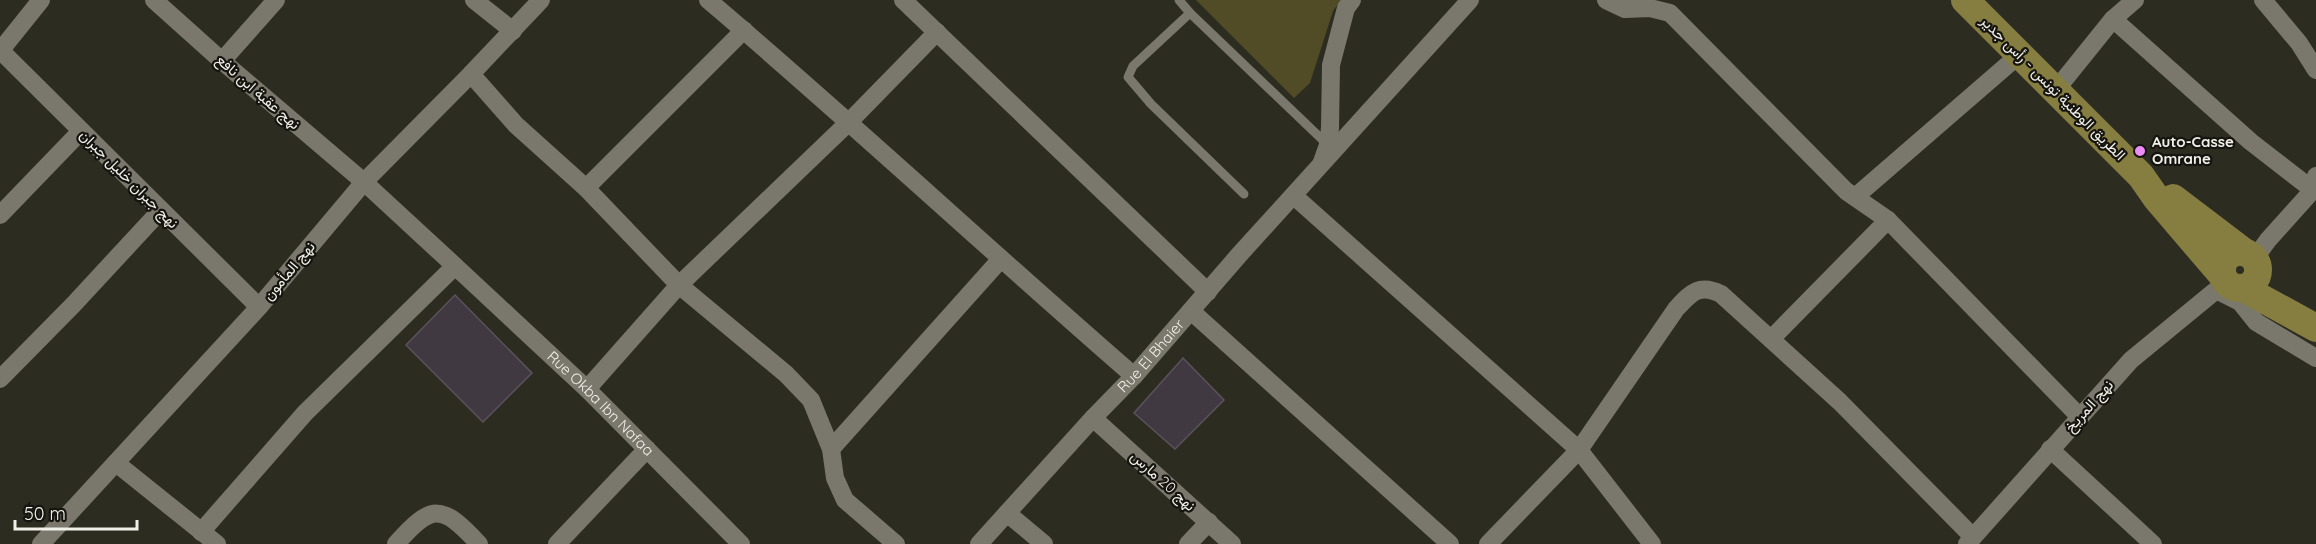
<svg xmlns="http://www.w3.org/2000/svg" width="2316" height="544" viewBox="0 0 2316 544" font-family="Quicksand,Vazirmatn,sans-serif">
	<rect width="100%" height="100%" fill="#2d2c21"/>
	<path fill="#514c25" d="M1196,0H1341L1333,11L1310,83L1294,98Z"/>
	<g fill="#413942" stroke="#5b525c" stroke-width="1.5">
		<path d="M455,295L532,373L483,422L406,345Z"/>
		<path d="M1183,358L1224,400L1175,449L1134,413Z"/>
	</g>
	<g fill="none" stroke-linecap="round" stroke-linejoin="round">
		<g stroke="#7a786c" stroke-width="9">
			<path d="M1179,0L1190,13L1328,145"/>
			<path d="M1190,13L1133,66L1128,77L1151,104L1244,194"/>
		</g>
		<g stroke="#7a786c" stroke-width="18">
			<path id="s1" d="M154,0L222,61L364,182L455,266L587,389L741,544"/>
			<path d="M474,0L513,31"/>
			<path d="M708,0C853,123 991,252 1134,376"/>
			<path d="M903,0L1208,292"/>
			<path d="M1606,0L1625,9L1650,8L1670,13L1846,191L1888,220L2079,416"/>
			<path d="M2263,0L2299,43L2316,70"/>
			<path d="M2113,19L2251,142L2313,190"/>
			<path d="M0,50L259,307"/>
			<path d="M0,51L41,0"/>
			<path d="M222,61L276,0"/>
			<path d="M471,74L516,125L586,188L744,30"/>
			<path d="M2055,91L2113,19L2135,0"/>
			<path d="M1322,162L1328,145L1330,128L1331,65L1346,8L1352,0"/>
			<path d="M586,188L679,285L587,389"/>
			<path d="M1294,196L1579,450L1652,544"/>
			<path d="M1855,197L2019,55"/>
			<path d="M0,215L81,131"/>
			<path d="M2255,258L2268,240L2313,190L2316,176"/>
			<path d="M2218,291L2240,302L2256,322L2316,358"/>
			<path d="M1191,311L1450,544"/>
			<path d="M1771,339L1888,220"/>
			<path d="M0,379L73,305L161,210"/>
			<path d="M1093,418L1232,544"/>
			<path d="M831,449L1000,260"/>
			<path d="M2050,449L2153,544"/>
			<path d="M116,463L217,544"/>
			<path d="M1007,513L1044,544"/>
			<path d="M201,532L305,413L455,266"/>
			<path d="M41,544L259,307L364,182L471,74L541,0"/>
			<path d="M396,544C432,503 442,504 479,544"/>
			<path d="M557,544L647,449"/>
			<path d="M896,544L845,500L835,478L831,449L811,400L786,374L679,285L849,122L937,32"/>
			<path id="s2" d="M979,544L1093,418L1134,376L1239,255L1470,0"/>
			<path d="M1188,544L1209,522"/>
			<path d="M1488,544L1579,450L1676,309C1691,293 1699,283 1721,294L1840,402L1973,537"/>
			<path d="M1967,544L2131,360L2226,282"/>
		</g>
		<g stroke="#867e40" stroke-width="28">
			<path d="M1965,0L2141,176L2157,199L2222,275"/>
			<path d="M2173,198L2244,252"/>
			<circle cx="2240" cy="270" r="18"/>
			<path d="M2243,288L2316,328"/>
		</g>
	</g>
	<circle fill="#ee8cf8" stroke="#15140f" stroke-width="2" cx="2140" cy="151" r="6"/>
	<g text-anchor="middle" stroke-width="4.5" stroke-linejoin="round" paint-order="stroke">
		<g font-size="15" fill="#f0efe8" stroke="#15140f">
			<text transform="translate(2053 88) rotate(45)" y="5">الطريق الوطنية تونس - رأس جدير</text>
			<text transform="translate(258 92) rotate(41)" y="5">نهج عقبة ابن نافع</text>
			<text transform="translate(129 179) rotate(45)" y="5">نهج جبران خليل جبران</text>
			<text transform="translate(289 271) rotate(-50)" y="5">نهج المأمون</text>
			<text dy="5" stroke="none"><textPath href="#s2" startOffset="255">Rue El Bhaier</textPath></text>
			<text dy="5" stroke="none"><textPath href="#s1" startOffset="602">Rue Okba Ibn Nafaa</textPath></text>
			<text transform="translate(2089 406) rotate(-48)" y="5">نهج المريخ</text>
			<text transform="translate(1163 481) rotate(42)" y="5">نهج 20 مارس</text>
		</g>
		<g font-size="15" font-weight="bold" fill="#f0efe8" stroke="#15140f" text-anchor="start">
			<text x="2152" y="147">Auto-Casse<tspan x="2152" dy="17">Omrane</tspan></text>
		</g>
	</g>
	<path d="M15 520v9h122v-9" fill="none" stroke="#f0efe8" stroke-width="3"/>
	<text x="24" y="520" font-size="18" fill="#f0efe8" stroke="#15140f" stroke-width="4.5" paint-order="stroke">50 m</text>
</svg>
